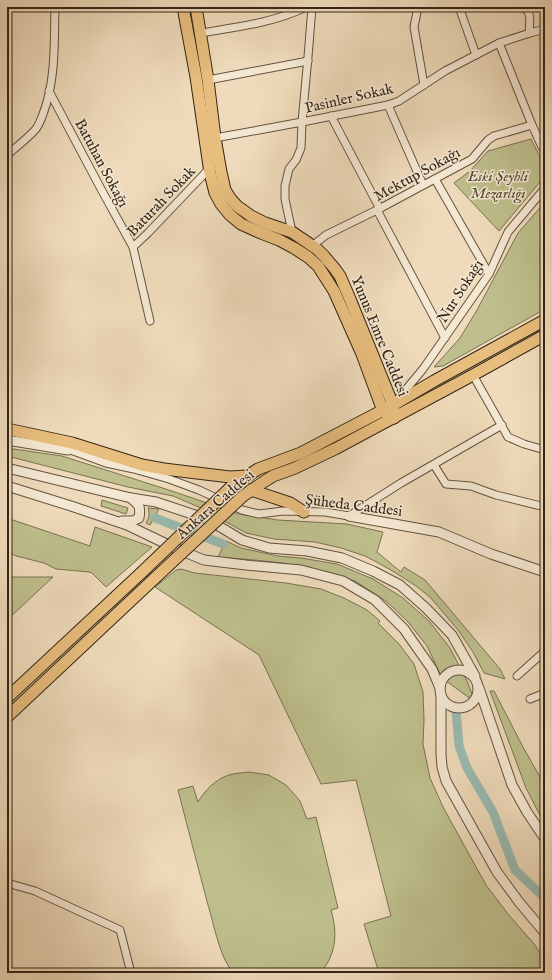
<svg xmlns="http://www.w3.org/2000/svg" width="552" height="980" viewBox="0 0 552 980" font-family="'IM FELL English',serif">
	<rect width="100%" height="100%" fill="#efdbbb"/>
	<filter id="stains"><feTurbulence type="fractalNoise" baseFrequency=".005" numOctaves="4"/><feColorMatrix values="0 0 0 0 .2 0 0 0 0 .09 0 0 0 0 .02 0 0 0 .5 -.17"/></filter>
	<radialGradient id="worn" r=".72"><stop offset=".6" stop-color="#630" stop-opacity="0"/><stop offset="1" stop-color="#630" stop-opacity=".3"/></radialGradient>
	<g fill="#bebf8d" stroke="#797252">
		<path d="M531,139L541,159L545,163V176L499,231L454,183L470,171L488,151Z"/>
		<path d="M545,202V309L443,366L434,367L460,338L477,310L518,233Z"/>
		<path d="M7,448L62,456L172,491L239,514L278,520L347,524L383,532L377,552L401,572L404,567L425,580L500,669L505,679L484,673L473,652L458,630L430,597L416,586L399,575L382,565L365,556L341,548L315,542L274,539L246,533L201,508L173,496L128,487L7,456Z"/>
		<path d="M102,500L128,508L126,514L101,506Z"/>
		<path d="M148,508L159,509L150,525L146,523C149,518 150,514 148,508Z"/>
		<path d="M7,518L90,546L95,527L152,547L106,587L92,573L89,572L56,569L44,563L16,556L7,551Z"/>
		<path d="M226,541L241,548L278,556L301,558L337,564L373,579L403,598L429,621L450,648L467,681L475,702L442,678L427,646L408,622L386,601L355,581L324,572L283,563L254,560L218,557Z"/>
		<path d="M181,569L195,573L286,583L321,589L344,598L367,610L380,621L378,623L399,644L414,664L423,692L424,720L423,744L430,778L443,807L486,885L508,914L535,945L545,962V973H379L364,924L391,916L356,780L321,784L259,655L155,587L176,570Z"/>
		<path d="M7,577H53L7,620Z"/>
		<path d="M490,691H494L523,747L545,786V825L526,788Z"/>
		<path d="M249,772L269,775L286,785L300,801L307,819L316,817L338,908L331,910C336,927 337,944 329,960C327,965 323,969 320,973H234C220,960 214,924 208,905C198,867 188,829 178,790L193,786L198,802C205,790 216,779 229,775C235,773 242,773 249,772Z"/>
	</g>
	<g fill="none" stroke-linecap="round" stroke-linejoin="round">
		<g stroke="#9abbb2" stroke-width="9">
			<path d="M155,518L223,544"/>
			<path d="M456,710L459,746L467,768L493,812L515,870L545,898"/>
		</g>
		<g stroke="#635240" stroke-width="9">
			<g id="minor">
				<path d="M418,7L414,27L424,85"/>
				<path d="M459,7L476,55"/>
				<path d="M523,7C525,9 527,10 528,12C532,18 528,26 530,33"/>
				<path d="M201,33C237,27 273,23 306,7"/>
				<path d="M499,43L532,125L542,147L545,152"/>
				<path d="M208,80L308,61"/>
				<path d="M49,91L101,189L133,247"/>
				<path d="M388,105L423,185"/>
				<path d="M331,116L380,209"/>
				<path d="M215,138L302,122L388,105L399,101L445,71L499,43L530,33L545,29"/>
				<path d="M7,155C15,148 28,138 35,130C39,126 41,119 43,114C56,80 54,43 55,7"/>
				<path d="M435,179L489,274"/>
				<path d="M377,210L445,338"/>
				<path d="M292,232L285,199V186L289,169L296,160L301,148L302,122L308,57L312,7"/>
				<path d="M312,246L326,235L377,210L472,159L488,140L494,136L532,125"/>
				<path d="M150,321L133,247L148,233L209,169"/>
				<path d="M473,375L508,437L524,444L545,450"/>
				<path d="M398,399L423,369L489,274L508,232L545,188"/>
				<path d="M65,448L106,463L134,469L169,479L199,490L242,510L259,514L283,511L325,512L349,516L401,483L502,425"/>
				<path d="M434,465L446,484L471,486L496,495L545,507"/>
				<path d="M517,676L545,651"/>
				<path d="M530,699L545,693"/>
				<path d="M7,883L35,891L120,930L131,973"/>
			</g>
		</g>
		<g stroke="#635240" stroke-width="11">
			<g id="tertiary">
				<path d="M7,440L68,450"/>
				<path d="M7,468L131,498L156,502L207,519L242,540L269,548L307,551L342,558L373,571L400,585L426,608L452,635L475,676"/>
				<path d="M7,486L71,506L127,525L177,549L204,560L246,565L301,570L343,581L375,600L404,629L432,669L440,688"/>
				<path d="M349,516L439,532L491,554L545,572"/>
				<path d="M122,521H133L139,518C141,506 139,505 131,498"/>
				<circle cx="459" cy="689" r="19"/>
				<path d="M479,688L512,785L527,812L545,839"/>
				<path d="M441,694V754L442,767L446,781L497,872L519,902L545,933"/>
			</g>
		</g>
		<g stroke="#342517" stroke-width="13">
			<g id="primary">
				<path d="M183,7L196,77L210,173L215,193L221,204L230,215L241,224L261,233L279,240L294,248L308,257L318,266L334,291L362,354L383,411L394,418"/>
				<path d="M196,7L208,80L215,138L221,172L225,190L230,198L237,206L251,216L265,223L292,232L317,249L324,256L335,269L340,276L350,299L393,405L394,418"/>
				<path d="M7,429L72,443L142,465L164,469L230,477L247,476"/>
				<path d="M231,487L258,469L301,453L393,405L434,381L545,320"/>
				<path d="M251,490L290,503L304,512"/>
				<path d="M243,496L265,481L273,476L295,468L335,449L473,375L545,335"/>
				<path d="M7,698L141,573"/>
				<path d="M7,717L155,578"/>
			</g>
		</g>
		<use href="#minor" stroke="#f5e8d3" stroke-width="7"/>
		<use href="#tertiary" stroke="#f5e8d3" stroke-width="9"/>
		<use href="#primary" stroke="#e8be7e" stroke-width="11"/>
		<g stroke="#342517" stroke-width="13" stroke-linecap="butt">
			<g id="primary-bridge">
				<path d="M141,573L231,487"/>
				<path d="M155,578L243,496"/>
			</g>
		</g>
		<use href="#primary-bridge" stroke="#e8be7e" stroke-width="11"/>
	</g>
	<g text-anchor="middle" stroke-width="3" stroke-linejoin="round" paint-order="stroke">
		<g font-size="15" fill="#342517" stroke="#f5e8d3">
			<text transform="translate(349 98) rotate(-13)" y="5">Pasinler Sokak</text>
			<text transform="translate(102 163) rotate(62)" y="5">Batuhan Sokağı</text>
			<text transform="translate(417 174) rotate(-29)" y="5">Mektup Sokağı</text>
			<text transform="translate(161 201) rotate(-46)" y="5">Baturah Sokak</text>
			<text transform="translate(460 291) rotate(-57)" y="5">Nur Sokağı</text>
			<text transform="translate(380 336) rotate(68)" y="5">Yunus Emre Caddesi</text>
			<text transform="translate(215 504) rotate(-41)" y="5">Ankara Caddesi</text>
			<text transform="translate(354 505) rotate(7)" y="5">Şüheda Caddesi</text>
		</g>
		<g font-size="15" font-style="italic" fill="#564c34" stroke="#f5e8d3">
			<text x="498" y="181">Eski Şeyhli<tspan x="498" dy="17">Mezarlığı</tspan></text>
		</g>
	</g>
	<rect width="552" height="980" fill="none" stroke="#efdbbb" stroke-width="24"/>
	<rect x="8" y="8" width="536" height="964" fill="none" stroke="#342517" stroke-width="2"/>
	<rect x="12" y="12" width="528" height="956" fill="none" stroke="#342517"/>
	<rect width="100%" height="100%" filter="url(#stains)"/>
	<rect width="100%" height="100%" fill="url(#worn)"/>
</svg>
